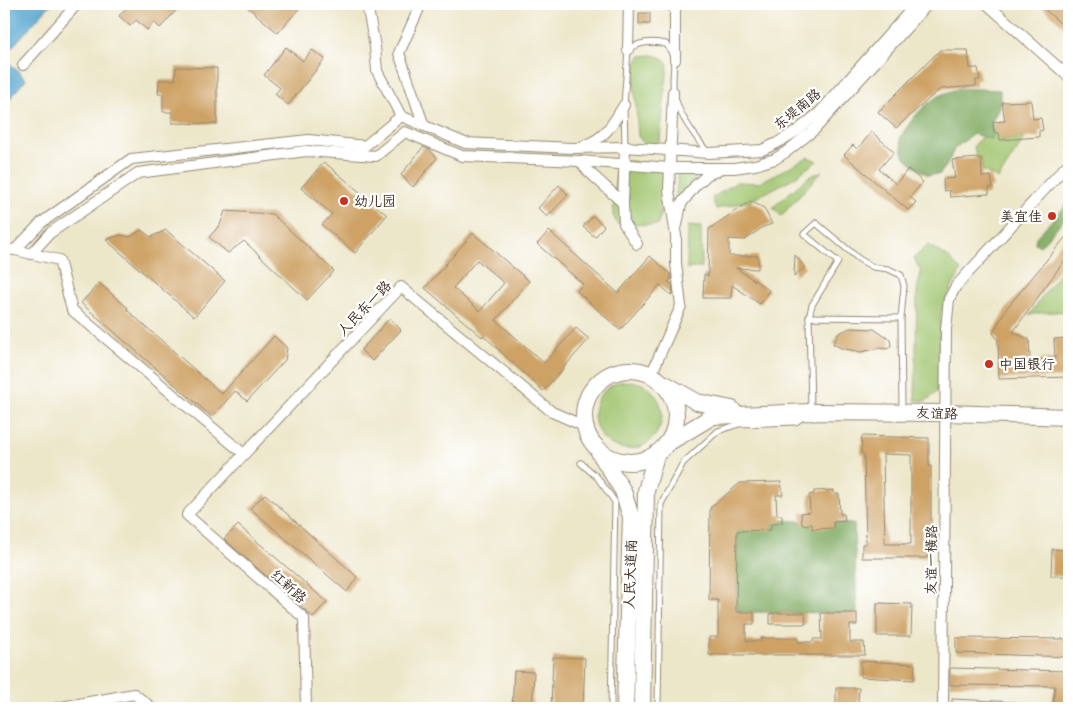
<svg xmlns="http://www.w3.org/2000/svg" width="1073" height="712" viewBox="0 0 1073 712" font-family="'Balsamiq Sans','LXGW WenKai TC',sans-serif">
	<rect width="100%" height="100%" fill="#fff"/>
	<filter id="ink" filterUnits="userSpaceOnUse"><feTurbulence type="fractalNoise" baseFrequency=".02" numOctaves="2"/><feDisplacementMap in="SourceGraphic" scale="10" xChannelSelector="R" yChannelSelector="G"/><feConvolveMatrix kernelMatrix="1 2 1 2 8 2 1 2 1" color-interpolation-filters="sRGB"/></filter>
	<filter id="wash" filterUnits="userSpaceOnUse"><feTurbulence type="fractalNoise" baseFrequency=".0096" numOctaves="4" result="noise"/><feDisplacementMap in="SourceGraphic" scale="20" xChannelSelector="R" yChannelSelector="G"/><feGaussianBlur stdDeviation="1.12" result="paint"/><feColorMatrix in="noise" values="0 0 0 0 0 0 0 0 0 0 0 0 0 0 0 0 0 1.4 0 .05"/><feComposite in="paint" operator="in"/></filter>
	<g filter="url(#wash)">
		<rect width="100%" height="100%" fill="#ede7ca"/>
		<g fill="#a1c56f" stroke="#6e7846">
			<path d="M653,55L661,57L668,64L660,140L657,145H645L638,136L634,77L636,64L640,56Z"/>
			<path d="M987,130L999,133L1001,140L1025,138L998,179L982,170L981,158H976L974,146Z"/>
			<path d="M808,157L817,161L795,177L750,201L716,209L712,198L737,182L759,183Z"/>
			<path d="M617,159L670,168L658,225L617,224L613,215Z"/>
			<path d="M705,168L675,202L678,174Z"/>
			<path d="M822,171L781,216L773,207L807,178Z"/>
			<path d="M688,226L701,227L702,267L687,269Z"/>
			<path d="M928,245L949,258L961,270L945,301L941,312L937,392L926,401L915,400L917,291L921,272L914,258Z"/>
			<path d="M1069,260V311L1039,313L1029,315Z"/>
			<circle cx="628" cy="415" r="34"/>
		</g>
		<g fill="#80aa62" stroke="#5e6a40">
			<path d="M978,89L1000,90V106L991,123L993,130L991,139L973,134L954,149L947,165L940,174L928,175L917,168L904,156L900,138C912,118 927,98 951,91C959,88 970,89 978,89Z"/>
			<path d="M1069,202V214L1040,246L1035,243L1036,237Z"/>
			<path d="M736,518L854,524L857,613L738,612L736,600Z"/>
		</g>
		<g fill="#54a4ce" stroke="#486776">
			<path d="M4,4H51L4,56Z"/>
			<path d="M4,58L26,79L4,106Z"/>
		</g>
		<g id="blocks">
			<g fill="#cea265" fill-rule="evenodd">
				<path d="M130,4H182L160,28L154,22L147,30L136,20L130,26L119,16Z"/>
				<path d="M244,4H303L278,33Z"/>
				<path d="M1039,4H1067L1069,6V31Z"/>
				<rect x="639" y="13" width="11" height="11"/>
				<path d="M286,47L303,61L312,50L325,59L288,105L275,94L280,88L264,75Z"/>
				<path d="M940,50H968L970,68H978L980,80H976V86L940,89L896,128L878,112Z"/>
				<path d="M176,67L217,68V124L172,123V112H163V94H158L159,80H175Z"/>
				<path d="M1031,101L1033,119L1041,118L1043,130L1039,131V137L1000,140L999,133H994L993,122L1005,121L1002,102Z"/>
				<path d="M872,132L894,152L879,169L896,184L908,169L923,182L910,197L916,202L908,210L844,155L853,145L857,149Z"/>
				<path d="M423,147L430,150L437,158L413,187L401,175Z"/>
				<path d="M981,158L982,177L991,176L993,187L989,188V194L950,197L949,190L944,191L943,179L955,178L952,160Z"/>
				<path d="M324,162L387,215L355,253L322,225L332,214L301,188Z"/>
				<path d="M559,185L568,195L547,217L538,208Z"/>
				<path d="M750,201L764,208L772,224L763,227L745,240L729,239V256H758V269L736,268L769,290L760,304L732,285L731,298H703L704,274L708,276L709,229Z"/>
				<path d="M225,211L272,214L334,271L307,300L244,241L228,253L209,237L220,225Z"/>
				<path d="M593,216L604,226L595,237L583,227Z"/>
				<path d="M141,230L151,237L166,230L225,281L194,317L106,240L120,235L130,237Z"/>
				<path d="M549,231L618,293L650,256L670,274L671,279L668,282L672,284L673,293L671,295L660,285L620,330L577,291L583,284L537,244Z"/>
				<path d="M473,233L529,281L496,320L544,363L576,328L589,339L543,391L483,335L482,337L425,288ZM477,260L504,283L480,311L453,288Z"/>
				<path d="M1069,233V254L1013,332L1029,339L1030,360L1055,359L1054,339L1069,338V377L999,379L998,340L993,333L1006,309Z"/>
				<path d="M795,255L805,267L794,277Z"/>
				<path d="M99,283L128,308L127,310L222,394L274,336L287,348L285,360L247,401L235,391L212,417L81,303Z"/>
				<path d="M390,318L401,330L372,361L361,350Z"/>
				<path d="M850,328L874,329L890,340L891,346L887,349L880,348L861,352L841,348L833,344L839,333Z"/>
				<path d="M862,436L929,438V466H931V530H927V558H862V544H866L864,454L861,453ZM883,454L911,455V544H885Z"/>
				<path d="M781,482L783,495H776L777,515H782V523L771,524V530L737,531L736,612H754V624H746V641H761V638H798V642H813V639H822L821,613H857V625H850V642H864L865,655H709V637H718V600H709L710,508L740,483Z"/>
				<path d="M834,490V494H839L840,514H844L845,521L833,522L834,528L812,529V524L802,525L801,513L810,512L809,495L814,494V491Z"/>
				<path d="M265,494L357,577L347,592L250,508Z"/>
				<path d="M238,525L327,602L313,617L224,539Z"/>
				<path d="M1052,549L1069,550V576H1051Z"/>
				<path d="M877,603L912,604L911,636H877Z"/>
				<path d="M770,613H805L806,624H770Z"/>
				<path d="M956,638L1069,639V657L956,653Z"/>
				<path d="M553,657L585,658L583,708H551Z"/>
				<path d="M861,661L915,664L914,680L861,677Z"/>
				<path d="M950,668L1068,671L1069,697L1066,698V708H1052L1055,686L950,685Z"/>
				<path d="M514,671L534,672L532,708H512Z"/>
				<path d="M836,688H859L858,703H851V708H836Z"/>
				<path d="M952,699L1017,702V708H952Z"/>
			</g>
		</g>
	</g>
	<g filter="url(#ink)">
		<use href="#blocks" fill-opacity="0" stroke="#948874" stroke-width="1"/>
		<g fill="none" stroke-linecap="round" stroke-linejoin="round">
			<g stroke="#948874" stroke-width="7">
				<g id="service">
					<path d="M625,147L624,105L628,50C639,42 653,41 666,44C680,61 670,73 674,92C678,116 695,135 708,153"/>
					<path d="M809,317L812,305L838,262L804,234L816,223L859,259L873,267L888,269L901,275L904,286L901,318"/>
					<path d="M811,410L809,317L901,318L902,411"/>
					<path d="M581,463L597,477L615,502L611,708"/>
					<path d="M658,708L661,504L683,463L718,431L739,424L796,422L803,417"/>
				</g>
			</g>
			<g stroke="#948874" stroke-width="12">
				<g id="minor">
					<path d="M367,4L375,47L377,71L401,116"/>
					<path d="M421,4L399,53L424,126"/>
					<path d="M987,4L1069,77"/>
					<path d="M628,50L629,4"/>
					<path d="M675,60V4"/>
					<path d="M23,65L77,4"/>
					<path d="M585,145C605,139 614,122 624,105"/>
					<path d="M580,161L587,170L623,203L624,224L637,244"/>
					<path d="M623,203L625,147"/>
					<path d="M677,225L681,204L695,186L708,174L718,171"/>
					<path d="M4,249L15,250L59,260L72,310L244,454"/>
					<path d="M15,250L41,223L131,159L309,140L365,146L401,116L465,143L572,148L625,147L709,153L762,150L777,143L798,130L820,112L916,4"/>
					<path d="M31,254L50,233L138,173L306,151L376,156L405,132L462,156L580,161L670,168H734L755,165L775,159L786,152L815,129L928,4"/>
					<path d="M651,375L681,306L676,263V236L669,190L673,92"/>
					<path d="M56,708L134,694L152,708"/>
					<path d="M306,708L304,618L187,515L401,287L552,412L584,426"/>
					<path d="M943,708L946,329L949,299L956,286L1069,163"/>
				</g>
			</g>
			<g stroke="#948874" stroke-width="18">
				<g id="primary">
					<circle cx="630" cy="416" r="46"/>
					<path d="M665,384L697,402L732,409"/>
					<path d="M668,443L713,416L811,412L946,413L1069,417"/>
					<path d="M599,452L623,491L631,517L625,708"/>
					<path d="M642,708L646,491L656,455"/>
				</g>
			</g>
			<use href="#service" stroke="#fff" stroke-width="5"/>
			<use href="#minor" stroke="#fff" stroke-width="10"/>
			<use href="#primary" stroke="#fff" stroke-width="16"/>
		</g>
	</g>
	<g fill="#c8321e" stroke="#fff" stroke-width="2">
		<circle cx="344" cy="201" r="5"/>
		<circle cx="1052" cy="216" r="5"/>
		<circle cx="989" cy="364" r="5"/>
	</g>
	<g text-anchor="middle" stroke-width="4.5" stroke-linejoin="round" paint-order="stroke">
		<g font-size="14" fill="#3b2a1e" stroke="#fff">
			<text transform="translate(797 109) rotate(-39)" y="5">东堤南路</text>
			<text transform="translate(364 308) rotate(-46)" y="5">人民东一路</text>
			<text transform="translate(937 413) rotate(2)" y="5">友谊路</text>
			<text transform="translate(931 560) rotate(-89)" y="5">友谊一横路</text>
			<text transform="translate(630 574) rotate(-88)" y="5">人民大道南</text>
			<text transform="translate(289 586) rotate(42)" y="5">红新路</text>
		</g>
		<g font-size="14" fill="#3b2a1e" stroke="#fff" text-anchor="start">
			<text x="354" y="206">幼儿园</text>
			<text x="1042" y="221" text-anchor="end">美宜佳</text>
			<text x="999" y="369">中国银行</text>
		</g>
	</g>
	<rect width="1073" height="712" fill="none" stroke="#fff" stroke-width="20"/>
</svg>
